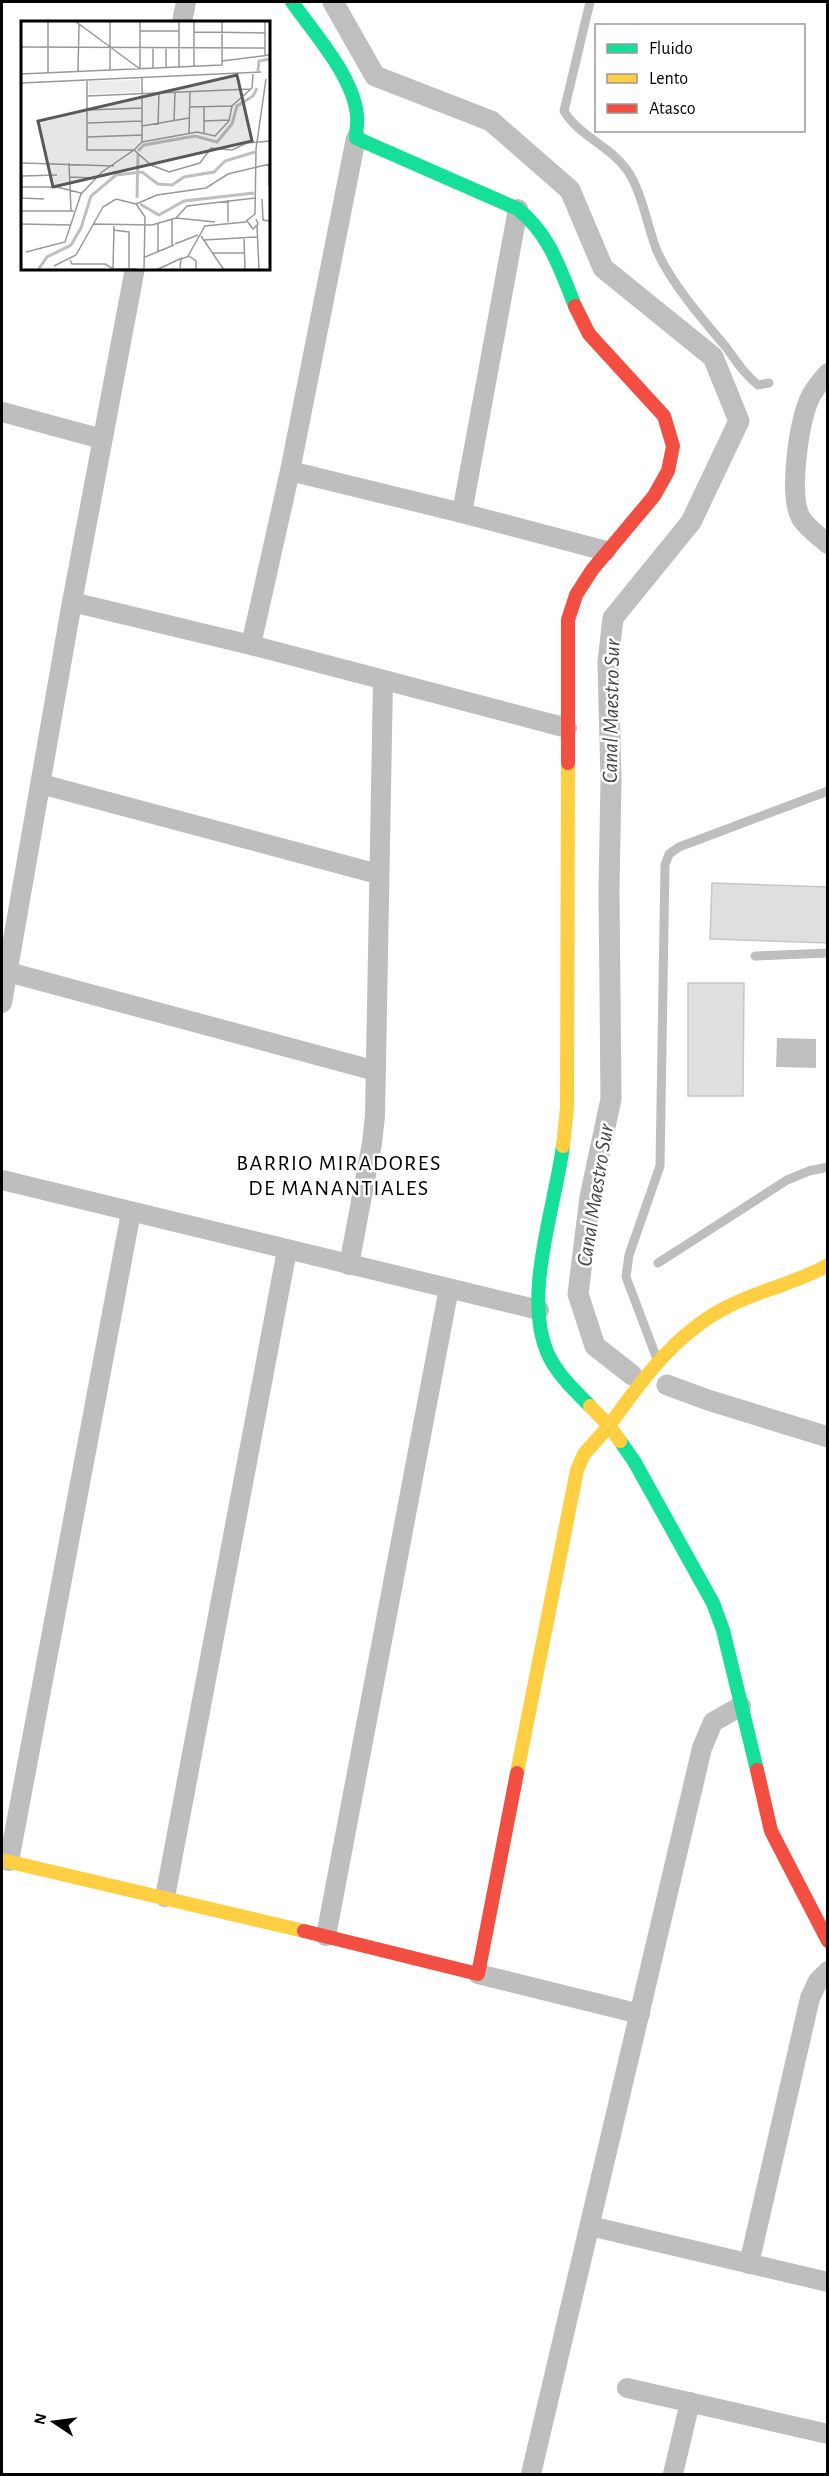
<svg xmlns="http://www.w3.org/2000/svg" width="829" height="2476" viewBox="0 0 829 2476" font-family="'Alegreya Sans',sans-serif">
	<rect width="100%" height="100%" fill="#fff"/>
	<path fill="#bfbfbf" d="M777,1038L816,1039V1068L776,1067Z"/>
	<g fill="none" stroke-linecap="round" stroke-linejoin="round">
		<g stroke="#bfbfbf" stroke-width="21">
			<path d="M333,2L375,76L491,121L570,190L603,268L713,357L739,421L691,522L613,618L608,662L611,781L609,889L611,1099L590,1197L578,1294L595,1346L632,1375"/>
			<path d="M667,1385L708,1400L828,1437"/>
		</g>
	</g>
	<g fill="#dfdfdf" stroke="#c7c7c7" stroke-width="1.5">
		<path d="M712,883L828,887V943L710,939Z"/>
		<path d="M688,983H744L743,1096H688Z"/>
	</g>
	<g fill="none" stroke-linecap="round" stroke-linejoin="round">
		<g stroke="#bebebe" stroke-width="9">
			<path d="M590,2L564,111C579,136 610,146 627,170C642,191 647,226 657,251C671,283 703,320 726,347C736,361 745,375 758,385L769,383"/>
			<path d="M755,956L828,953"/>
			<path d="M658,1263L787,1180L809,1171L828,1167"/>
			<path d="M657,1359L626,1277L629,1255L660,1166L665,865L669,854L679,847L828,791"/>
		</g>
		<g stroke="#bebebe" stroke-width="20">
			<path d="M182,22L186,2"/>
			<path d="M828,373C821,381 813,390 809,400C799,424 788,495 801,518C807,528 819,536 828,544"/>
			<path d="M2,412L102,439"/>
			<path d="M290,471L462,513L606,551"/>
			<path d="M462,513L518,209"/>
			<path d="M72,602L251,645L567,728"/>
			<path d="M251,645L290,471L356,138"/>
			<path d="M41,784L378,874"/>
			<path d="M8,972L376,1071"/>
			<path d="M2,1003L72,602L135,268"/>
			<path d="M2,1180L539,1310"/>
			<path d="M349,1265L372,1143L375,1116L383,681"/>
			<path d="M9,1861L131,1212"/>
			<path d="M165,1897L287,1250"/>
			<path d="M326,1936L449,1288"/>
			<path d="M478,1974L640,2014"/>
			<path d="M590,2226L828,2282"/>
			<path d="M749,2264L810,1998L818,1981L828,1971"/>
			<path d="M627,2388L828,2434"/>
			<path d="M531,2474L702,1748L713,1722L741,1706"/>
			<path d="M673,2474L690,2402"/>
		</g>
		<g stroke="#16e098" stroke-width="14">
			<path d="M292,2C314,33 353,76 357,115C358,122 356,130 356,138L518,209C550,235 560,269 575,306"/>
			<path d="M563,1146C555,1207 523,1295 547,1352C556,1373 574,1390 590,1406"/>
			<path d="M620,1441L634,1461L713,1603L723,1630L757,1770"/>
		</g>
		<g stroke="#ffcf43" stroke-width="14">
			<path d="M563,1146L567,1107L568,763"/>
			<path d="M620,1441L609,1426C641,1381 675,1334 725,1308C758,1290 795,1284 828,1265"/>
			<path d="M517,1773L577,1470L584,1454L609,1426L590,1406"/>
			<path d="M2,1860L304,1931"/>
		</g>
		<g stroke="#f24e42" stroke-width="14">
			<path d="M568,763V620L576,595L592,570L654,496L668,471L673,446L664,416L589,334L575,306"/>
			<path d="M757,1770L771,1831L828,1941"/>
			<path d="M304,1931L478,1974L517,1773"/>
		</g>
	</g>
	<g text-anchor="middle" stroke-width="5" stroke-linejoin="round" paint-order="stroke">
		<g font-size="22" font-style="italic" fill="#444" stroke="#fff">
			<text transform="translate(610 711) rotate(-89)" y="8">Canal Maestro Sur</text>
			<text transform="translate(594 1195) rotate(-81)" y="8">Canal Maestro Sur</text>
		</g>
		<g font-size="22" letter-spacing="1.5" fill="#000" stroke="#fff">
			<text x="339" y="1170">BARRIO MIRADORES<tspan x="339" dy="25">DE MANANTIALES</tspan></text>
		</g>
	</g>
	<g transform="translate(21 21)">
		<rect width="249" height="249" fill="#fff"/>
		<path d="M119,59V71L68,73V60Z" fill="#ececec"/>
		<path fill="none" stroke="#bfbfbf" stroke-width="3" d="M237,50L238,40L249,38M117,130L123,124L174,115L196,121L211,103L216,85L232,75L236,67M116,177L117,133M119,183L138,194L163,180L233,172M17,249L26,236L50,224L60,207L70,175L95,154L121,151L137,163L151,164L163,156L193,151L204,140L234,131"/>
		<path fill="none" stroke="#999" stroke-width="1.5" d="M27,0V52M54,0L119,48M244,0V35M119,10H158M173,11L244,12M0,26L244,27M201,40L249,34M173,45V0M145,46V26M158,46V0M119,47V0M132,47V26M89,49V0M57,51L58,3M0,53L201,44V0M66,59V129H113L121,121L176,111L194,115L208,100L211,85L231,67L232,53M0,62L240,51M66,75L230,68M169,86L211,85M67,89L121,87M153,100L154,72M183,100L208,99M67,102L121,100M137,104L138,72M121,105L168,97M168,113L169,71M183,113V86M66,116L121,114M121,121V57M2,142L93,145M48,142L50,190M248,143V165M48,156L74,157M0,166H36L60,172M23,178L1,177V155L36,154M241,178L242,199L249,200M207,179V201M115,183L136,174L185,167L207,153L249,143M0,190H53M155,197L194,201M151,198V224M226,200L232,208L237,203L235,198M0,203L50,204M72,203L131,204L155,197L166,185L234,177M137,203V231M236,205L238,249M92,209L108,211V248M180,215L203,249M223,218L224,249M183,219L236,216M154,223L177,214M5,231L44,221L60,173L81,151L113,129L130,144L148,151L179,142L190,127L211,129L226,122L249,120M192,232H223M167,235L184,205L224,201L234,193L235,128L245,58M124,236L153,224M49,239L51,243H84L92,248L93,205M33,245L55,234L82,186L95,178L115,183L124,196L123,249M159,247L160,238L168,235L175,240V249M92,248H116M135,249L161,237"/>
		<path fill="#595959" fill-opacity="0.15" stroke="#595959" stroke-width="3" d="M216,54L231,120L32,166L17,100Z"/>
		<rect width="249" height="249" fill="none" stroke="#000" stroke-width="3"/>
	</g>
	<rect width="829" height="2476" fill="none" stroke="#000000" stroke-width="6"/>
	<rect x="595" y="24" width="210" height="108" fill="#ffffff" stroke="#999999" stroke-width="1.5"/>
	<rect x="607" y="44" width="30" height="9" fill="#16e098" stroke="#999999" stroke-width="1.5"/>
	<text x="649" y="54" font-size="18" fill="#000000">Fluido</text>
	<rect x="607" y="74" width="30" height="9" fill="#ffcf43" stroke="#999999" stroke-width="1.5"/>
	<text x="649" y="84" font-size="18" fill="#000000">Lento</text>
	<rect x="607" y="104" width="30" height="9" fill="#f24e42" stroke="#999999" stroke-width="1.5"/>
	<text x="649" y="114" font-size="18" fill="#000000">Atasco</text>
	<g transform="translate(54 2422) rotate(283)" stroke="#ffffff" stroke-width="4.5" paint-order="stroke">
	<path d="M0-4.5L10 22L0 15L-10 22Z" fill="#000000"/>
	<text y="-9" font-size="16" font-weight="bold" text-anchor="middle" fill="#000000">N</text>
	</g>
</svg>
